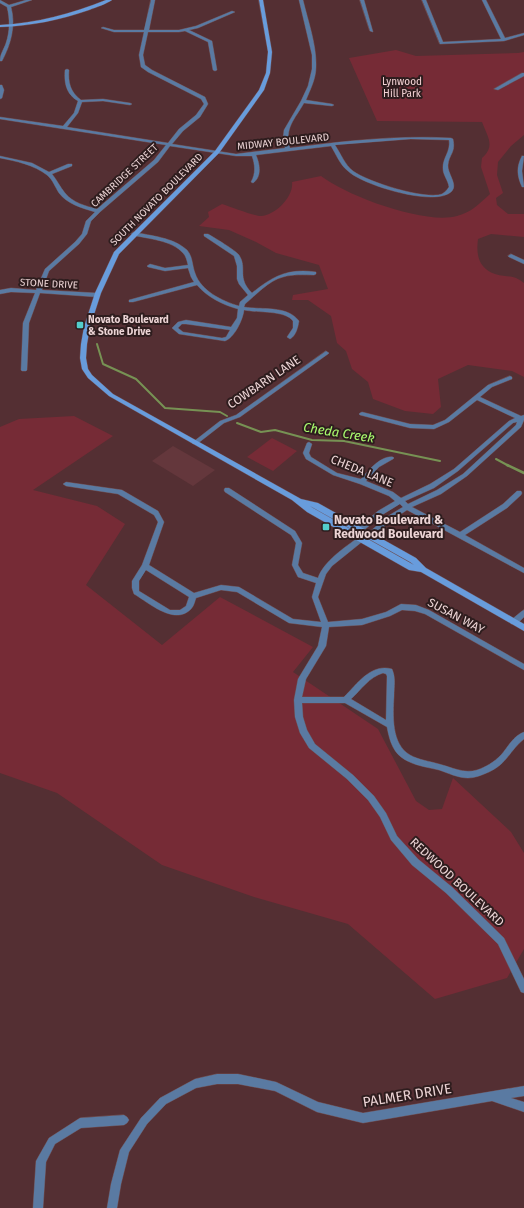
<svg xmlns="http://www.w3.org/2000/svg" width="524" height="1208" viewBox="0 0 524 1208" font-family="'Fira Sans',sans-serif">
	<rect width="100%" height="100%" fill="#542f33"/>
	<path fill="#64373c" d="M173,446L215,470L193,486L152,461Z"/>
	<g fill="#762b36">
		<path d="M396,50L416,56L518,53L524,52V135L511,146L498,162L497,175L503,193L496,198L497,205L508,214H524V237L491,234L478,239C476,254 478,268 495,274C508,278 513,274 524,283V377L512,371L468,365L438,379L441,407L433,414L405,411L373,399L368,382L352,369L346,351L337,343L331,316L308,300H292L293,295L328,289L319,265L276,253L256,242L229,230L199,226L209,217L208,212L222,204C231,207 254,216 261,216C276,215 294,196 292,182L321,176C347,196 425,225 457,216C472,212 479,204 490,194L481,167L482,158C496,146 487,136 482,122L377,121L349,58Z"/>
		<path d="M74,416L113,436L33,490L97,506L125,524L86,585L162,645L220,597L313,647L293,672L378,729L416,801L429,810L442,809L453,778L511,832L524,853V949L507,978L435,999L348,924L254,897L162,865L57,793L0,773V427L19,419Z"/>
		<path d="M272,438L297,451L273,471L247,457Z"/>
	</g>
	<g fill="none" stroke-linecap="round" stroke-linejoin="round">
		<g stroke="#779254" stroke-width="2">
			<path d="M97,344L103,364L136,379L165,408L220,412L227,416"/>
			<path d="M237,423L261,432L275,430L312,440L344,441L440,461"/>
			<path d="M496,459L509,466"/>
		</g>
		<path stroke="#779254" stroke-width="2.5" d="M507,465L524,473"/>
		<g stroke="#6f4d50" stroke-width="1">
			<g id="street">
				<path d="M0,0L9,5L26,0H32L11,7C16,26 11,44 2,61H0C0,54 4,49 6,43C10,31 10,19 7,7L0,3Z"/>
				<path d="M151,0H155L149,30H179L196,26L232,11L235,12L198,28L189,30L212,41L217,70L215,71L213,70L208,42L185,31L179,32H148L143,55L145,65L152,70L205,97L208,104L200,117L183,131L172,144L236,154L285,148L283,139L284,130L301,101L308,86L312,69V55L299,0H303C308,21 317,46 316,67C316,79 310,90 306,100L332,104L334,105L332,106L304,103C295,119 284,128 290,148C344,141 397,135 451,138L453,139C456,153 449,154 448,165C447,173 458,184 452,191C437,208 362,185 348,171C340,165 336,154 331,146L256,155C260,164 262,177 253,183L251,182C256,173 255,165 252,156H236L170,146L158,162L100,212L91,221L87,234L79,244L49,271L42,290L97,293L100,295L97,297L40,293L29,323L27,370L26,371H22L21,370L23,323L35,293L11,292L0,294V290L11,288L36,290L45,269L75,242L82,234L86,221L95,212C82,208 67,204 59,193C55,187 53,180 47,175C34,165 16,161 0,158V156L32,163L49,172L68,164H72V166L52,174C57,180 60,187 65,193C73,203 86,206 97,209L154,160L166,145L0,119V117L63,126L74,113L78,101C66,94 64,83 65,70L67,69L69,70C68,82 70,92 81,100L103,99L130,103L132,104L130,105L103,101L82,102L78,113L67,127L168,143L179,129L196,115L204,104L201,99L148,72L141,67L139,55L144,32H114L101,28L103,27L114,30H144ZM411,139L449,140C451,152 442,158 443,169C443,175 448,180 449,187C447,190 445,192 442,194C425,200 368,182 353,171C345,165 341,154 335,145Z"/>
				<path d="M360,0H364L373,32L370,31Z"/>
				<path d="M422,0H426L443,42L501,39L482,0H486L505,38L524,33V35L504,41L440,44Z"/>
				<path d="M522,73H524V76L498,90L494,89Z"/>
				<path d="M0,85H2L4,90L2,98L0,99Z"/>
				<path d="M522,156H524L522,171L524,187H522C517,176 516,167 522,156Z"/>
				<path d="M134,232C151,236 173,237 187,250C193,257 192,265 195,273C201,291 222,301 239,306L240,302L248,295L239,284L237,279V266L234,256L204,236V234H208C215,238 235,250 239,255C248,269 236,277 252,293C273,276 288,268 316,272V274L314,275C304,275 293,274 283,277C268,281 256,295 245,304L244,307C262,310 287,305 299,321C298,327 296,336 290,339L287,337L293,328V321C285,310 258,313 244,310C243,320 234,338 225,341L179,334L172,328L178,322L186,320L231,327L237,318L238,309C223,305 207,297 197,285L133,302H129V300L194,282L191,277L188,268L165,271L148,267L147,266L150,264L165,268L188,265C187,261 186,256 183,253C172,240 148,239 132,235L131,234ZM182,324H186L230,330L226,337L222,338L183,332L178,328Z"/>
				<path d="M511,254L524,260V264L509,257L508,256Z"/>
				<path d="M326,351L329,353L328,354L240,417L224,423L197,444H193L192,443L193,442L220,421L236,415Z"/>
				<path d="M510,376L512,377V379L492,387L480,397L521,416L524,415V420L521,427L467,476L441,494L412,507L460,532L503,504L517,491H521L522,493L521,495L507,508L465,535L524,568V573L407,510L392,520L371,538L363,541L332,566L326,574L318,597L328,622L362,619L386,612L401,604L416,605L429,610L524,664V670L425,614L415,611L402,610L390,616L362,625L329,627L326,646L306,679L302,697H344C357,684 371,663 392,669C396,678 394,686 394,696C393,715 391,744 410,755C419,760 429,761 439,764C451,767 464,774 477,770C486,767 494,762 501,755C508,747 513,736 524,732V739C509,751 508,763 489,772C482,775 475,778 468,778C458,778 448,773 439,770C426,767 411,765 401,757C392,750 389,738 387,727L345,703H302L303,717L307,730L315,744L353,775L374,796L386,813L397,836L418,859L452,887L504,938L524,979V993L521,992L498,944L446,893L412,865L391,840L380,817L368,800L347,779L309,748L300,733L295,717L294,700L298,679L318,646L322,627L289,623L237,592L221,590L196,598C195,601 194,606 191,609C175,626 149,603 134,594L132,588V581L142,565L158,522L154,515L118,494L66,486L63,484L66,482L122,490L158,511L164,522L149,565L194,593L221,585L239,587L293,619L321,622L312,597L316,583L298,577L292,565L296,543L291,535L225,492L224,490L225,488H229L295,531L302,543L298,565L303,573L318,578C323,562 345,547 359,537L357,535L358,528L378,511L395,501L389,496L360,484L333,475L306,459L303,453L307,443L309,442L312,444L309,453L311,457L337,473L361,479C368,471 381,455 393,457L394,458L393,459L379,467L366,481L393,492L401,498L430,484L454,469L509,421L515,418L477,400L449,422L434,429L410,428L360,415L359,414L360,413L362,412L410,424L433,425L445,420L488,385ZM517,422L516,425L463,474L437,490L408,504L405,501L434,488L458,471L513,423ZM400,504L403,507L388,516L367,534L363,536V531L382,515ZM146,570L189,597L186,606L180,610H170L139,591V581ZM383,673L386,674L387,676L386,720L351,699C361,690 369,677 383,673Z"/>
				<path d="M524,610V617L517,624H511L510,622L511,620L522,611Z"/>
				<path d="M217,1074H238L276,1082L318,1102L363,1113L524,1086V1096L511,1098L524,1102V1112L492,1101L363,1123L317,1112L275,1091L238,1084H217L196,1088L166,1104L147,1124L129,1152L121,1184L117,1208H107L111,1184L120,1150L141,1118L160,1098L195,1079Z"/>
				<path d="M124,1115L127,1117L129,1120L127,1123L124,1125L81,1128L55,1144L46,1162L43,1208H33L36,1161L49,1138L80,1118Z"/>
			</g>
		</g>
		<g stroke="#6f4d50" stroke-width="1">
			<g id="secondary">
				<path d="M106,0H112C106,4 97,7 89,10C60,20 31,26 0,27V25C37,23 71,14 106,0Z"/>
				<path d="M259,0H263L272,52L270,73L264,90L219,153L119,254L101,293L90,327L87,344L86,358L88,369L92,375L113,394L301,499L318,503L416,558L426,568L524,624V631L421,572L409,570L307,512L292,500L109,396L88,378L82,369L80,358L81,344L84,327L95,293L114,252L215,151L259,90L266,73L268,52ZM310,506L410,562L414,565L313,508Z"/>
			</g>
		</g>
		<use href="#street" fill="#5a7aa2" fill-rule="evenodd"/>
		<use href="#secondary" fill="#689cdc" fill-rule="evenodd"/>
	</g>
	<g fill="#53cdcb" stroke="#2e1d1e" stroke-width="1.5">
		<rect x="76" y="321" width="8" height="8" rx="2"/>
		<rect x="322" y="523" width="8" height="8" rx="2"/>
	</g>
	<g text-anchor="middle" stroke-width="4" stroke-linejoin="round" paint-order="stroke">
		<g font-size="10" fill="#f5d3d5" stroke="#2e1d1e">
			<text x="402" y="85">Lynwood<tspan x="402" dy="12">Hill Park</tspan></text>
		</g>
		<g font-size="10" fill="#ecd4d5" stroke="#2e1d1e">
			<text transform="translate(283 141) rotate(-6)" y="4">MIDWAY BOULEVARD</text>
			<text transform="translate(124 175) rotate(-43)" y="4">CAMBRIDGE STREET</text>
			<text transform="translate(156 199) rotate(-45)" y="4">SOUTH NOVATO BOULEVARD</text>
			<text transform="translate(49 283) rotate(3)" y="4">STONE DRIVE</text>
		</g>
		<g font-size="10" font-weight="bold" fill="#ecd4d5" stroke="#2e1d1e" text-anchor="start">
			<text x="88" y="323">Novato Boulevard<tspan x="88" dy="12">&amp; Stone Drive</tspan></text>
		</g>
		<g font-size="12" fill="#ecd4d5" stroke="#2e1d1e">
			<text transform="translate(264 382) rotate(-34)" y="4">COWBARN LANE</text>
			<text transform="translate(362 471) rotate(22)" y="4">CHEDA LANE</text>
			<text transform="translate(456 616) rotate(28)" y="4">SUSAN WAY</text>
			<text transform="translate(457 882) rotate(43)" y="4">REDWOOD BOULEVARD</text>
		</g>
		<g font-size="12" font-weight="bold" fill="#ecd4d5" stroke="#2e1d1e" text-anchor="start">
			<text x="334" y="524">Novato Boulevard &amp;<tspan x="334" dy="14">Redwood Boulevard</tspan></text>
		</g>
		<g font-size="13" font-style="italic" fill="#a9fb6e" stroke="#2e1d1e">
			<text transform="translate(339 432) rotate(9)" y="5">Cheda Creek</text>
		</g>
		<g font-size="14" fill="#ecd4d5" stroke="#2e1d1e">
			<text transform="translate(407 1095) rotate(-9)" y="5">PALMER DRIVE</text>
		</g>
	</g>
</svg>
